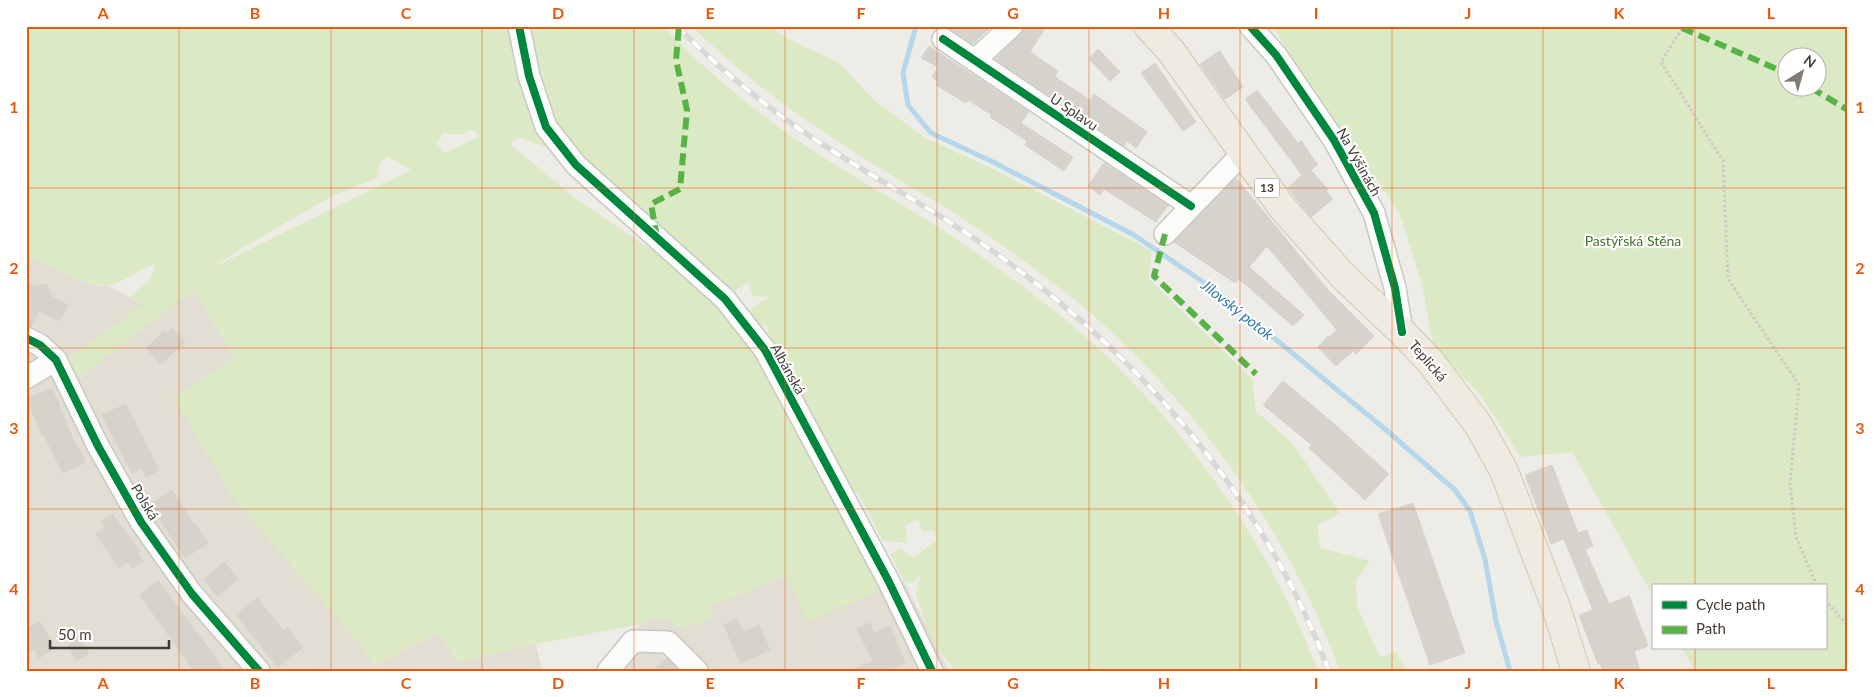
<svg xmlns="http://www.w3.org/2000/svg" width="1874" height="697" viewBox="0 0 1874 697" font-family="Lato,sans-serif">
	<rect width="100%" height="100%" fill="#eeece6"/>
	<g fill="#e2ded3">
		<path d="M26,255L87,283L100,286H109L144,305L193,290L235,357L173,398L375,665L437,633L459,662L536,644L542,671H26Z"/>
		<path d="M788,575L886,588L904,581L949,671H597L602,662L641,624L655,617L672,620L680,628L712,619L709,606Z"/>
	</g>
	<g fill="#dbe9c5" fill-rule="evenodd">
		<path d="M26,26H662C702,66 745,104 791,136C842,171 896,200 947,233C990,262 1032,292 1072,325C1177,415 1269,540 1318,671H955L938,649L928,630L916,594L921,574L912,584L904,581L890,554L900,549L913,558L937,540L934,531H923L918,520L905,525L908,543L883,541L858,493L841,492L828,470L832,452L810,420L801,424L886,588L807,622L787,575L709,606L712,619L680,628C665,615 657,616 641,624L536,644L459,662L437,633L375,665L361,646L234,499L173,397L235,357L193,290L77,380L67,359L143,305L130,297L151,278L155,264C140,269 126,281 110,285C92,290 44,263 26,255ZM471,129L480,136L445,153L437,144L443,133L461,135ZM558,135L578,162L650,226L647,247L575,198L510,144L519,137L544,147ZM388,157L411,170L210,269L247,245L332,196L377,178L380,163ZM748,281L753,296L769,297L751,309L749,324L755,330L766,325L777,355L793,367L782,384V392L746,338L736,326L743,322L719,288L725,282L735,292Z"/>
		<path d="M692,26H768L792,41L838,62L875,101L927,139L989,167L1152,251L1148,278L1252,379L1256,411L1292,443L1340,513L1318,525L1320,548L1370,561L1356,580L1357,606L1380,657L1396,652L1406,671H1340C1289,532 1198,407 1087,310C1047,276 1003,245 959,216C943,205 927,197 911,187C834,140 756,91 692,26Z"/>
		<path d="M1273,26H1848V671H1695L1682,648H1825V586H1653V596L1572,452L1521,457L1479,393L1434,349L1422,284L1399,212L1305,79ZM1786,58H1816V88H1786Z"/>
	</g>
	<g fill="none" stroke-linecap="round" stroke-linejoin="round">
		<path stroke="#b5d7ec" stroke-width="5" d="M916,26L903,73L908,105L931,133L993,162L1134,235L1218,292L1385,429L1455,490L1470,511L1485,559L1496,621L1510,671"/>
	</g>
	<g fill="#d6d3cd" stroke="#d6d2cc">
		<path d="M952,26H992L973,44L950,29Z"/>
		<path d="M1027,26H1046L1030,52L1058,71L1055,77L1090,100L1094,94L1147,132L1136,148L1127,141L1124,146L995,59L1020,35Z"/>
		<path d="M929,46L1029,112L1021,123L1073,157L1064,171L1025,145L1027,141L990,117L992,115L968,100L966,103L936,85L938,81L932,77L938,67L921,58Z"/>
		<path d="M1098,49L1120,72L1110,81L1089,59Z"/>
		<path d="M1220,51L1243,87L1225,99L1200,64Z"/>
		<path d="M1155,63L1196,122L1183,131L1141,73Z"/>
		<path d="M1257,90L1298,143L1301,140L1314,160L1318,164L1311,170L1328,190L1326,191L1333,199L1311,217L1288,188L1302,175L1245,99Z"/>
		<path d="M1104,163L1168,205L1156,222L1104,189L1100,195L1088,186Z"/>
		<path d="M1236,178L1328,290L1374,336L1356,354L1353,351L1336,366L1318,347L1328,336L1329,337L1337,330L1267,246L1249,267L1304,315L1293,326L1239,279L1235,283L1174,242Z"/>
		<path d="M26,283L36,287L47,284L52,297L68,305L60,321L39,311L31,327L26,326Z"/>
		<path d="M172,328L185,342L161,364L146,348L164,331L166,334Z"/>
		<path d="M1283,381L1333,423L1389,474L1365,500L1309,448L1312,445L1263,405Z"/>
		<path d="M52,388L73,440L86,462L63,473L44,435L42,436L27,398Z"/>
		<path d="M126,404L159,470L146,477L141,468L132,473L102,415Z"/>
		<path d="M1552,465L1578,533L1587,530L1593,546L1585,549L1609,604L1629,596L1648,646L1634,651L1640,671H1603L1600,664H1598L1579,615L1593,610L1564,539L1551,544L1525,475Z"/>
		<path d="M172,490L193,523L194,522L208,543L185,558L150,504Z"/>
		<path d="M1413,503L1465,653L1430,665L1378,514Z"/>
		<path d="M112,514L140,552L138,553L143,561L132,568L128,562L119,568L96,534L105,528L101,522Z"/>
		<path d="M224,562L238,579L217,596L204,579Z"/>
		<path d="M158,581L218,661L225,671H194L140,595Z"/>
		<path d="M257,598L284,631L287,628L303,647L278,667L236,615Z"/>
		<path d="M737,619L743,632L759,625L770,650L740,663L724,625Z"/>
		<path d="M40,622L55,648L39,658L34,649L30,651L26,645V629Z"/>
		<path d="M870,623L874,633L890,626L905,663L886,671H851L873,661L857,629Z"/>
		<path d="M80,637L89,653L76,661L68,645Z"/>
		<path d="M667,658L679,671H652Z"/>
	</g>
	<g fill="none" stroke-linecap="round" stroke-linejoin="round">
		<g stroke="#cac8c2" stroke-width="24">
			<g id="minor">
				<path d="M519,26L529,76L546,127L576,165L725,299L765,350L888,580L932,671"/>
				<path d="M1250,26L1276,55L1334,140L1374,213L1395,288L1402,332"/>
				<path d="M943,39L1191,206"/>
				<path d="M975,60L1012,26"/>
				<path d="M1165,234L1242,154"/>
				<path d="M26,338L40,345L56,360L98,446L141,522L192,594L259,671"/>
				<path d="M26,378L56,360"/>
				<path d="M608,671L633,641L668,642L697,671"/>
			</g>
		</g>
		<g stroke="#d0c8b3" stroke-width="30">
			<path id="major" d="M1148,26L1171,51L1281,206L1343,276L1402,332L1430,361L1479,426L1504,471L1556,607L1576,671"/>
		</g>
		<g stroke="#cccac5" stroke-width="3" stroke-dasharray="2.5 2.5" stroke-linecap="butt">
			<path d="M1678,26L1682,28L1661,62L1723,161L1728,279L1799,385L1790,484L1796,537L1817,586"/>
			<path d="M1825,600L1848,626"/>
		</g>
		<use href="#minor" stroke="#fcfcfb" stroke-width="21"/>
		<use href="#major" stroke="#f0ebe1" stroke-width="28"/>
		<g stroke="#d8d8d7" stroke-width="5.5">
			<path id="rail" d="M677,26C713,63 753,96 795,126C845,161 899,190 951,223C1119,331 1258,482 1329,671"/>
		</g>
		<use href="#rail" stroke="#fff" stroke-width="4" stroke-dasharray="11" stroke-linecap="butt"/>
		<g stroke="#57b346" stroke-width="6" stroke-dasharray="12 6" stroke-linecap="butt">
			<path d="M1682,28L1786,73"/>
			<path d="M1811,88L1848,110"/>
			<path d="M1165,234L1154,276L1256,374"/>
			<path d="M657,237L651,204L680,189L687,110L676,60L679,26"/>
		</g>
		<g stroke="#fff" stroke-width="11">
			<g id="cycleway">
				<path d="M519,26L529,76L546,127L576,165L725,299L765,350L888,580L932,671"/>
				<path d="M1250,26L1276,55L1334,140L1374,213L1395,288L1402,332"/>
				<path d="M943,39L1191,206"/>
				<path d="M26,338L40,345L56,360L98,446L141,522L192,594L259,671"/>
			</g>
		</g>
		<use href="#cycleway" stroke="#00873e" stroke-width="8"/>
	</g>
	<path fill="none" stroke="#e8590c" stroke-width="1" stroke-opacity="0.55" d="M179,26V671M331,26V671M482,26V671M634,26V671M785,26V671M937,26V671M1089,26V671M1240,26V671M1392,26V671M1543,26V671M1695,26V586M26,188H1848M26,348H1848M26,509H1848M1695,648V671"/>
	<g text-anchor="middle" stroke-width="4.5" stroke-linejoin="round" paint-order="stroke">
		<rect fill="#fff" stroke="#7b7670" stroke-width="1" x="1254.5" y="178.5" width="25" height="19" rx="4"/>
		<g font-size="12" font-weight="bold" fill="#433c33">
			<text x="1267" y="192">13</text>
		</g>
		<g font-size="14" fill="#433c33" stroke="#fff">
			<text transform="translate(1074 112) rotate(34)" y="5">U Splavu</text>
			<text transform="translate(1359 162) rotate(61)" y="5">Na Výšinách</text>
			<text transform="translate(1428 361) rotate(49)" y="5">Teplická</text>
			<text transform="translate(788 369) rotate(61)" y="5">Albánská</text>
			<text transform="translate(145 502) rotate(59)" y="5">Polská</text>
		</g>
		<g font-size="14" fill="#447327" stroke="#fff">
			<text x="1633" y="246">Pastýřská Stěna</text>
		</g>
		<g font-size="15" font-style="italic" fill="#2e77ad" stroke="#fff">
			<text transform="translate(1237 310) rotate(38)" y="5">Jílovský potok</text>
		</g>
	</g>
	<rect width="1874" height="697" fill="none" stroke="#ffffff" stroke-width="55"/>
	<rect x="1652" y="584" width="175" height="65" fill="#ffffff" stroke="#b4b1ad"/>
	<rect x="1662" y="601" width="25" height="8" fill="#00873e" stroke="#b4b1ad"/>
	<text x="1696" y="610" font-size="15" fill="#433c33">Cycle path</text>
	<rect x="1662" y="626" width="25" height="8" fill="#57b346" stroke="#b4b1ad"/>
	<text x="1696" y="634" font-size="15" fill="#433c33">Path</text>
	<g transform="translate(1802 72) rotate(37)"><circle r="24" fill="#ffffff" stroke="#b4b1ad"/>
	<path d="M0-4L9 19L0 12L-9 19Z" fill="#7f7a72"/>
	<text y="-8" font-size="14" font-weight="bold" text-anchor="middle" fill="#433c33">N</text>
	</g>
	<path d="M50 640v8h119v-8" fill="none" stroke="#433c33" stroke-width="2.5"/>
	<text x="58" y="640" font-size="15" fill="#433c33" stroke="#ffffff" stroke-width="4" paint-order="stroke">50 m</text>
	<rect x="28" y="28" width="1818" height="642" fill="none" stroke="#e8590c" stroke-width="2"/>
	<g font-size="16" text-anchor="middle" font-weight="bold" fill="#e8590c">
		<text x="103" y="19">A</text>
		<text x="255" y="19">B</text>
		<text x="406" y="19">C</text>
		<text x="558" y="19">D</text>
		<text x="710" y="19">E</text>
		<text x="861" y="19">F</text>
		<text x="1013" y="19">G</text>
		<text x="1164" y="19">H</text>
		<text x="1316" y="19">I</text>
		<text x="1468" y="19">J</text>
		<text x="1619" y="19">K</text>
		<text x="1771" y="19">L</text>
		<text x="14" y="113">1</text>
		<text x="1860" y="113">1</text>
		<text x="14" y="274">2</text>
		<text x="1860" y="274">2</text>
		<text x="14" y="434">3</text>
		<text x="1860" y="434">3</text>
		<text x="14" y="595">4</text>
		<text x="1860" y="595">4</text>
		<text x="103" y="689">A</text>
		<text x="255" y="689">B</text>
		<text x="406" y="689">C</text>
		<text x="558" y="689">D</text>
		<text x="710" y="689">E</text>
		<text x="861" y="689">F</text>
		<text x="1013" y="689">G</text>
		<text x="1164" y="689">H</text>
		<text x="1316" y="689">I</text>
		<text x="1468" y="689">J</text>
		<text x="1619" y="689">K</text>
		<text x="1771" y="689">L</text>
	</g>
</svg>
